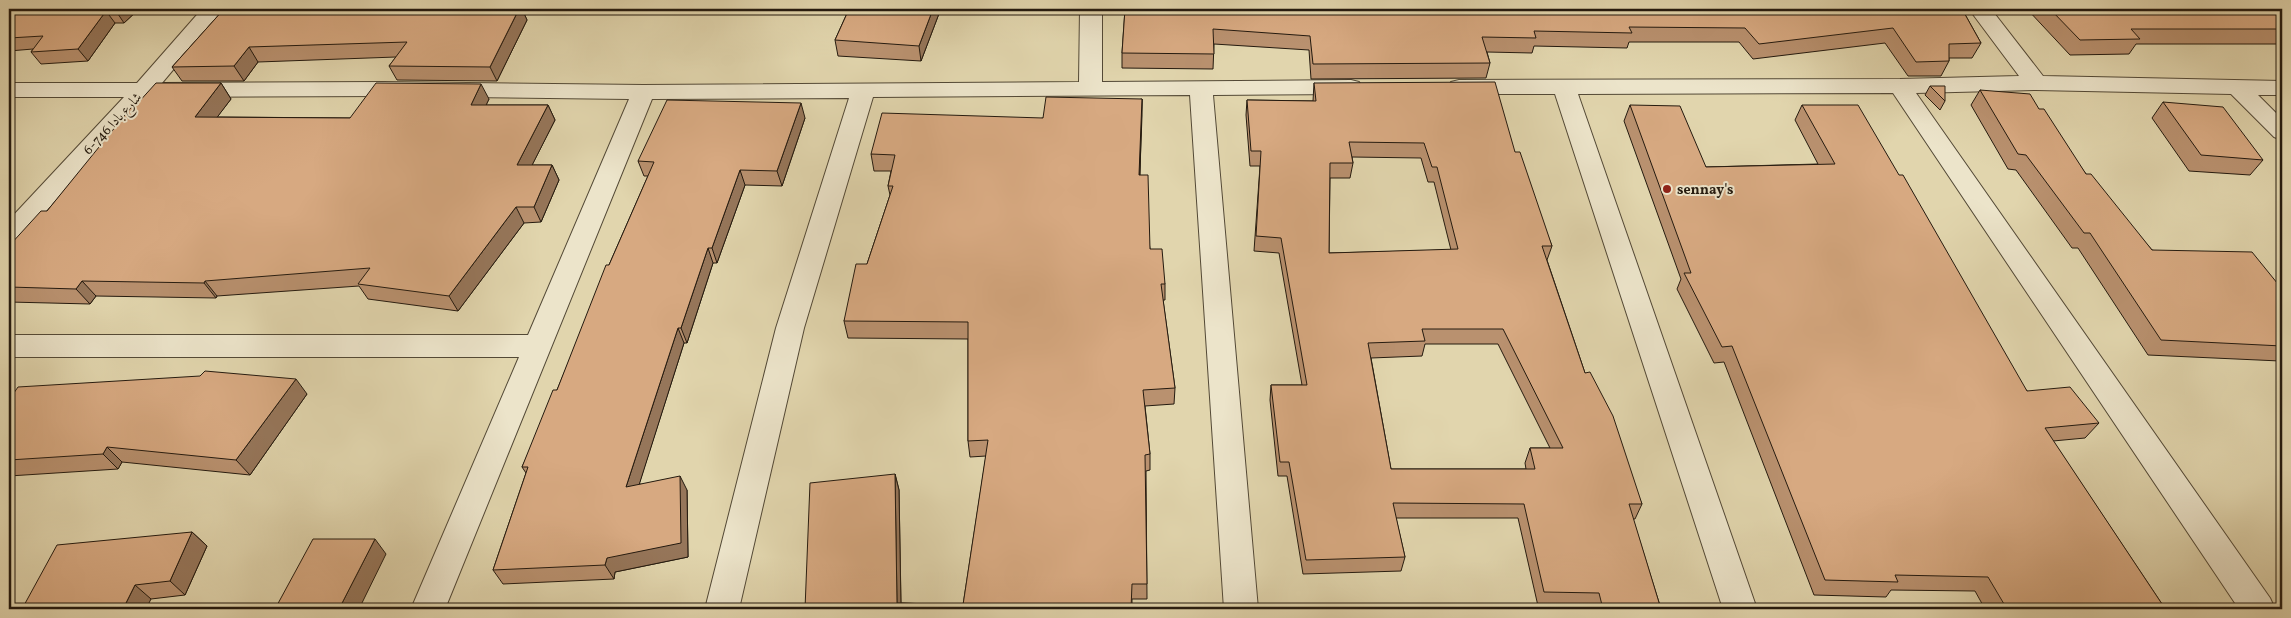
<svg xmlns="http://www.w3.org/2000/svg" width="2291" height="618" viewBox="0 0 2291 618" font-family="Vollkorn,Amiri,serif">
	<rect width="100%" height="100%" fill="#e1d5ad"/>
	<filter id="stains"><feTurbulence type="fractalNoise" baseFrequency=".004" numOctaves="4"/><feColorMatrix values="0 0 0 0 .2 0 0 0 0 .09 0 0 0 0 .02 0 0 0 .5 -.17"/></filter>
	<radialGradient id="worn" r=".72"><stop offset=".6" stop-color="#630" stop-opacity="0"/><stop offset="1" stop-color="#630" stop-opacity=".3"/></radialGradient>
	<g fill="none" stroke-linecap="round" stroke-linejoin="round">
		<g stroke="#534936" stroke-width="2">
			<g id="minor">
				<path d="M202,9H224L162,83L383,82L643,85L1079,82L1080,9H1102V82L1351,80L1359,82L1362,87L1359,92L1351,94L1213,95L1258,609H1224L1190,95L873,97L804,328L739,609H705L776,328L849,98L652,99L445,609H411L519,357H9V335H528L629,99L383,96L150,97L18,242L9,245V220L124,97H9V83H137Z"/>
				<path d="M1969,9H1991L2043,76L2282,81V95H2258L2282,119V140L2274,137L2231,94L2036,90L1916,93L2270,598L2275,609H2239L1893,93L1578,94L1757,609H1723L1555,94H1459L1451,92L1448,87L1451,82L1459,80L1900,79L2019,76Z"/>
			</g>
		</g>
		<use href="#minor" fill="#ece4ca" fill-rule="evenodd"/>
	</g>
	<g fill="#b9916f" stroke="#241a0f" fill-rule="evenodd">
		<path d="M9,9H139L124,23H115L88,61L41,64L31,52L33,49L9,51Z"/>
		<path d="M224,9H522L527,20L497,81L397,80L389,66L396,57L258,62L244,81H182L172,67Z"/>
		<path d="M849,9H939L940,11L921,61L838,56L835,40Z"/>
		<path d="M1125,9H1962L1981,43L1972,58H1949V61L1941,76H1908L1885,43L1753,59L1739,42H1629L1627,48L1534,46L1532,53L1487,52L1490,63L1486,78L1311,79L1309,50L1214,44L1213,69L1122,68V53Z"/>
		<path d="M2027,9H2282V44H2136L2129,54L2070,55Z"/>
		<path d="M221,83L231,99L217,117L350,118L489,99L486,105H548L555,120L532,165H552L559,180L541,222L524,223L458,311L368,299L359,286L217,296L216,298L96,296L90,304L9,302V246L47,211L137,104Z"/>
		<path d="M1314,83L1515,152L1552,246L1547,260L1585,373L1642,504L1635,519H1633L1661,609H1592V607L1538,606L1518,518H1396L1405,557L1401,571L1303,574L1287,476H1278L1270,400L1271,385H1302L1279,253L1254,251L1260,166H1250L1246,115L1247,100L1313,101ZM1352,157L1421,158L1428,182H1434L1451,250L1329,253L1330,178H1350L1353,163ZM1425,344H1498L1550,448H1530L1525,463L1526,469H1391L1371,358L1422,356Z"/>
		<path d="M1930,86L1945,101L1940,110L1925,95Z"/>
		<path d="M1980,90L2039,109L2086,174L2152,250L2282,289V372L2277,365L2280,361L2148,355L2078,248H2072L2016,170L2008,169L1971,105Z"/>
		<path d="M1142,99L1140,175L1150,249L1165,284V300H1163L1175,388L1174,404L1145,406L1150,454V470L1146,471L1147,599H1132V609H805L895,474L899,490L901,603L963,605L986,456L970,457L968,441V339L848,338L844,321L867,264L890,195L888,186L891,171H874L871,154L1043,118Z"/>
		<path d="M2163,102L2263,160L2250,175L2189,171L2152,118Z"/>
		<path d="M1630,105L1706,167L1818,164L1795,120L1802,105L2027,391L2099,423L2085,438L2053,441L2164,607L2162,609H1985L1975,591L1891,590L1886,597L1814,595L1724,362L1714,363L1677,289L1681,279L1624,121Z"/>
		<path d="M805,118L782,186L745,185L717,263H713L687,343H684L639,484L687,490L688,557L615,572L614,579L503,584L493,570L526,473L522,467L557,390L609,265L648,176H644L638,161Z"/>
		<path d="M307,394L250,475L122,462L118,469L9,476V400Z"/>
		<path d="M192,532L207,546L185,595L151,599L22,609Z"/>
	</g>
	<g fill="#96765a" stroke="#241a0f">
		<path d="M118,9H139L124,23L116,11Z"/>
		<path d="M519,9H522L527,20L497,81L490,67Z"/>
		<path d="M933,9H939L940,11L921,61L919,46Z"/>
		<path d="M106,11L115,23L88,61L78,49Z"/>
		<path d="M249,47L258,62L244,81L234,66Z"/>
		<path d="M221,83L231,99L206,132L195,117Z"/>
		<path d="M481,84L489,99L479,120L471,105Z"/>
		<path d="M1142,99V116L1139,192V175Z"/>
		<path d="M801,103L805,118L782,186L777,171Z"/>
		<path d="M548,105L555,120L524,181L517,165Z"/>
		<path d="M552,165L559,180L541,222L534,207Z"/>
		<path d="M740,170L745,185L717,263L712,248Z"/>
		<path d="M516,207L524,223L458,311L449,296Z"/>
		<path d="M708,248L713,263L687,343L681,328Z"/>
		<path d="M82,281L96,296L90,304L76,289Z"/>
		<path d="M205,281L217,296L216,298L204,283Z"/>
		<path d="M678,328L684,343L634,501L626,487Z"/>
		<path d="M296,379L307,394L250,475L236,460Z"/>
		<path d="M107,447L122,462L118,469L103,454Z"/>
		<path d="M895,474L899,490L901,609L897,603Z"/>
		<path d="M680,476L687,490L688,557L615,572L614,579L605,565L607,558Z"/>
		<path d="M192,532L207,546L185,595L170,581Z"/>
		<path d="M375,539L386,554L359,609H339Z"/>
		<path d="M135,585L151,599L146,609H123Z"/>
	</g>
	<g fill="#d7a981" stroke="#241a0f" fill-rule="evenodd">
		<path d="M9,9H118L116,11H106L78,49L31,52L43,36L9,38Z"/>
		<path d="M224,9H519L490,67L389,66L407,42L249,47L234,66L172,67Z"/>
		<path d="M849,9H933L919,46L835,40Z"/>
		<path d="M1125,9H1962L1981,43L1949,44V61L1916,62L1893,28L1759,44L1745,28L1629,27L1632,33L1534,31L1536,38L1482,37L1490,63L1313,64L1310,36L1213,29L1214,54L1122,53Z"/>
		<path d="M2050,9H2282V29H2131L2140,39L2080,40Z"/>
		<path d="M1495,82L1515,152H1520L1552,246H1542L1585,373L1590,372L1613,416L1642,504H1629L1661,609H1579H1603L1599,593L1544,592L1524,504L1393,503L1405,557L1306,560L1289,462H1280L1271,385H1307L1281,238L1256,236L1261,151H1251L1247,100L1316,101L1314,83ZM1349,142L1424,143L1432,167H1437L1458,249L1329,253L1330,163H1353ZM1422,329H1503L1563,448H1530L1535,469H1391L1368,343L1425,341Z"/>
		<path d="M156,83H221L195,117L350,118L376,83L481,84L471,105H548L517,165H552L534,207H516L449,296L358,284L370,268L205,281L204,283L82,281L76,289L9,287V246L41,211H47L134,104H137Z"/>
		<path d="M1930,86H1945V101Z"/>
		<path d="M1980,90L2030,94L2039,109H2044L2086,174H2091L2152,250L2252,252L2282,289V346L2161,340L2090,233H2084L2026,155L2018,154Z"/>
		<path d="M1046,97L1142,99L1139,175H1148L1150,249H1162L1165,284H1161L1175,388L1143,390L1150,454L1145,455L1147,584H1132L1131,609H805L810,483L895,474L897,603L963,605L988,440L968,441V322L844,321L856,264H867L893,186H888L895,155L871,154L882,113L1043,118Z"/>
		<path d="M667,100L801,103L777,171L740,170L712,248H708L681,328H678L626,487L680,476L681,543L607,558L605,565L493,570L528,467H522L553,390H557L606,265H609L654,162L638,161Z"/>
		<path d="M2163,102L2223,107L2263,160L2201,155Z"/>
		<path d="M1630,105L1680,106L1706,167L1835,164L1802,105H1858L1899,175H1903L2027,391L2070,387L2099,423L2045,428L2164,607L2079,609H2007L1988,577L1895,575L1898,582L1825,580L1732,346L1722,347L1684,273H1691Z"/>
		<path d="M205,371L296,379L236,460L107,447L103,454L9,460V400L18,387L200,376Z"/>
		<path d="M192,532L170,581L135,585L123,609H22L57,545Z"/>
		<path d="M313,539H375L339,609H275Z"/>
	</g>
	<circle fill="#8f2418" stroke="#ece4ca" stroke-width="2" cx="1667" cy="189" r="5"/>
	<g text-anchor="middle" stroke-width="4" stroke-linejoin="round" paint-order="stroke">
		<g font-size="14" fill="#241a0f" stroke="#ece4ca">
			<text transform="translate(112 123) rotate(-47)" y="5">شارع بادا 746-6</text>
		</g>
		<g font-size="14" font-weight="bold" fill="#241a0f" stroke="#ece4ca" text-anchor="start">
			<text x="1677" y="194">sennay's</text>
		</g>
	</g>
	<rect width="2291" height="618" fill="none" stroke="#e1d5ad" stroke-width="30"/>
	<rect x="10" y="10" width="2271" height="598" fill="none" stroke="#241a0f" stroke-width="2.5"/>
	<rect x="15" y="15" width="2261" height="588" fill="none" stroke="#241a0f"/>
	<rect width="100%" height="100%" filter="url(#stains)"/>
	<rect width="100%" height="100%" fill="url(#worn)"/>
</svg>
